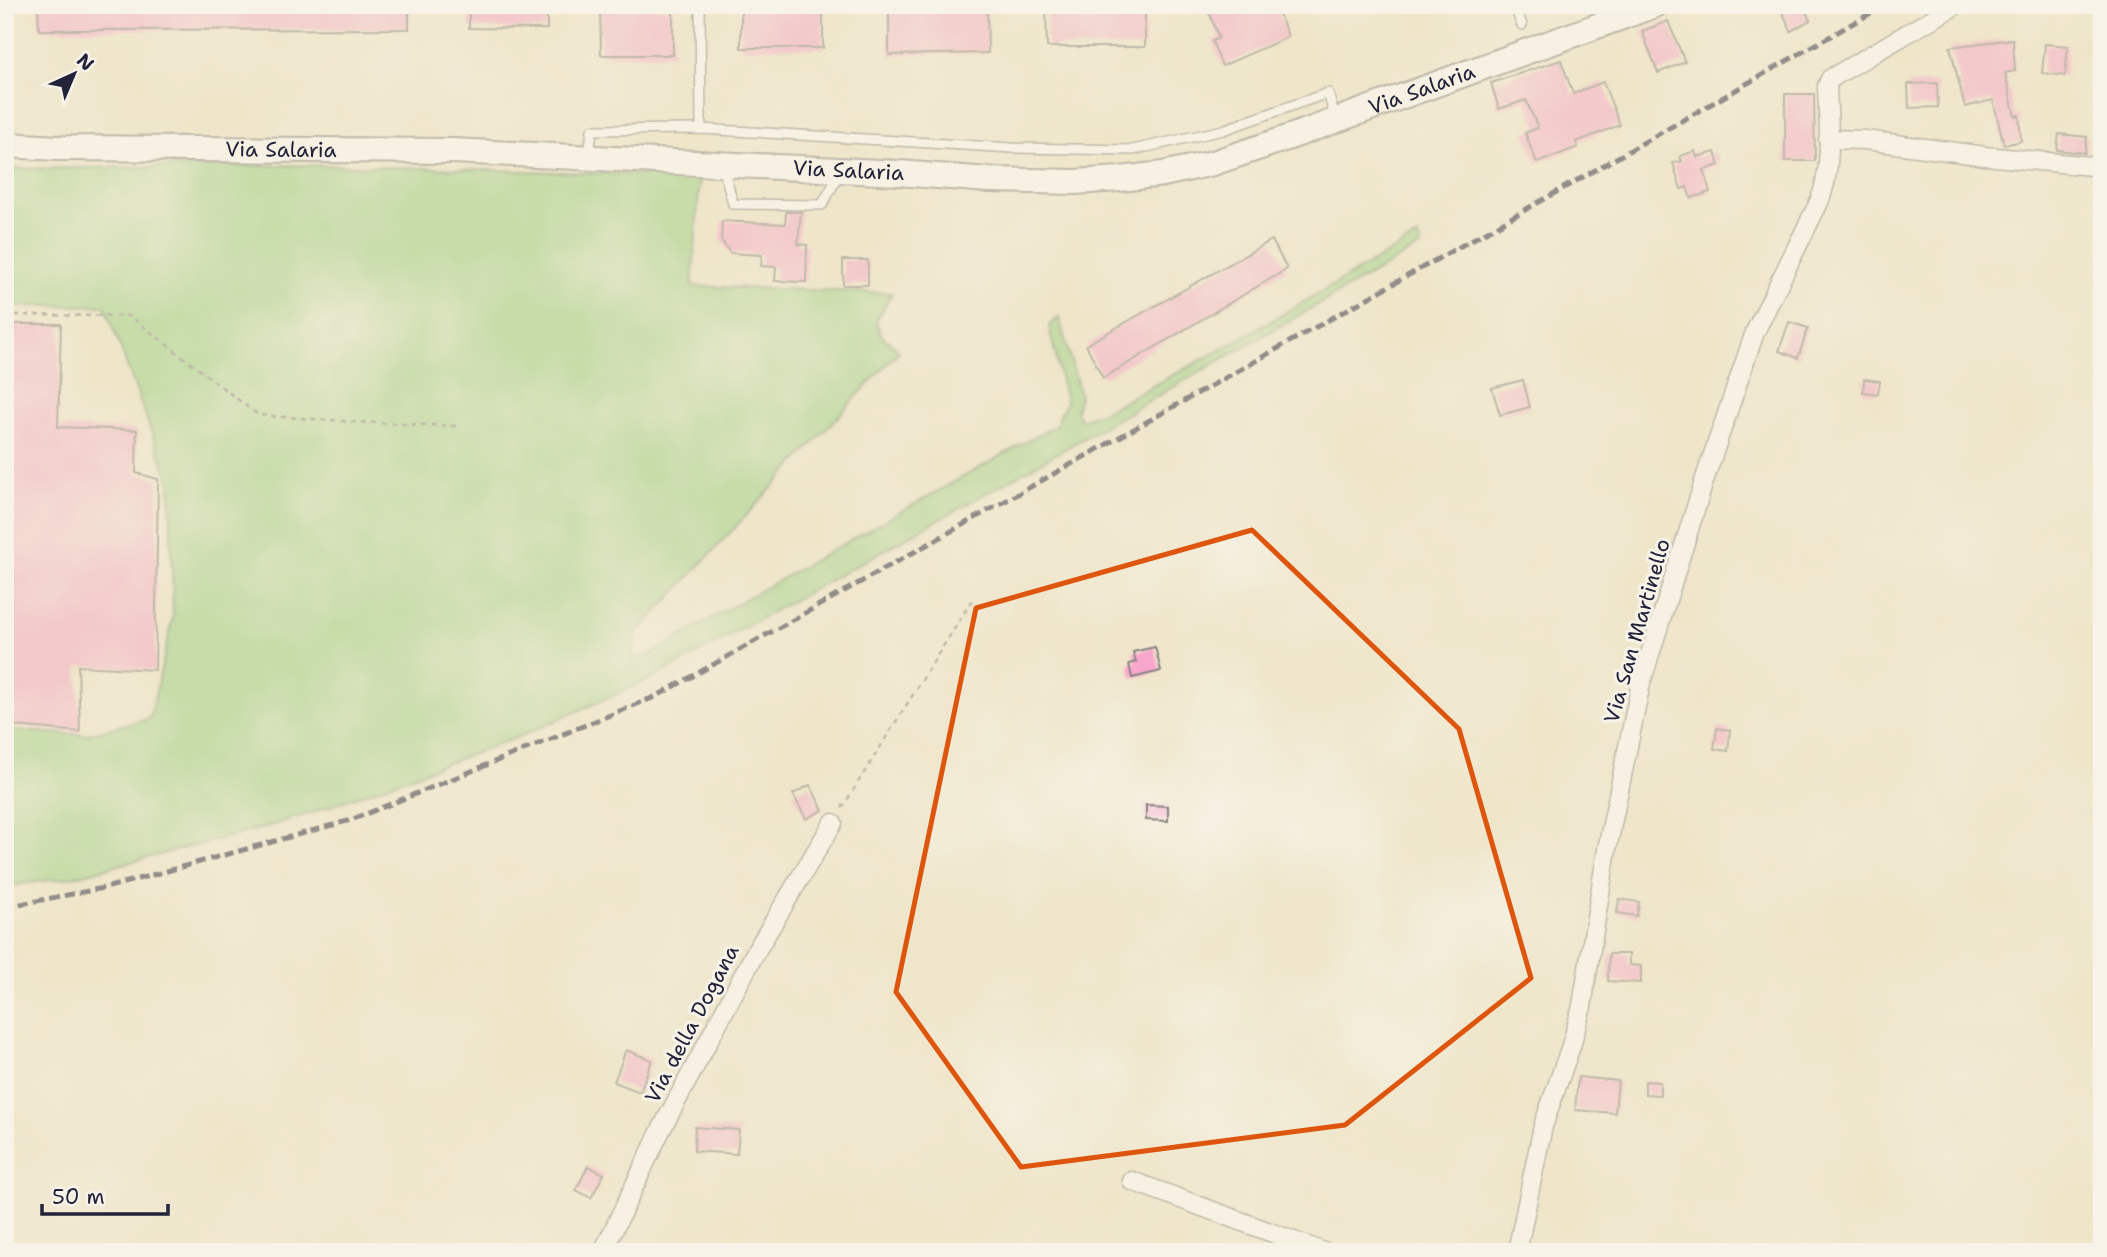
<svg xmlns="http://www.w3.org/2000/svg" width="2107" height="1257" viewBox="0 0 2107 1257" font-family="'Shantell Sans',sans-serif">
	<rect width="100%" height="100%" fill="#f7f3e8"/>
	<filter id="ink" filterUnits="userSpaceOnUse"><feTurbulence type="fractalNoise" baseFrequency=".0143" numOctaves="2"/><feDisplacementMap in="SourceGraphic" scale="14" xChannelSelector="R" yChannelSelector="G"/><feConvolveMatrix kernelMatrix="1 2 1 2 8 2 1 2 1" color-interpolation-filters="sRGB"/></filter>
	<filter id="wash" filterUnits="userSpaceOnUse"><feTurbulence type="fractalNoise" baseFrequency=".00686" numOctaves="4" result="noise"/><feDisplacementMap in="SourceGraphic" scale="28" xChannelSelector="R" yChannelSelector="G"/><feGaussianBlur stdDeviation="1.57" result="paint"/><feColorMatrix in="noise" values="0 0 0 0 0 0 0 0 0 0 0 0 0 0 0 0 0 1.4 0 .05"/><feComposite in="paint" operator="in"/></filter>
	<g filter="url(#wash)">
		<rect width="100%" height="100%" fill="#efe6cb"/>
		<path fill="#9ad184" stroke="#5e7a60" stroke-width="2" d="M321,165L700,176L692,286L892,293L876,321L881,335L899,351L635,635L632,658L649,655L745,599L1056,425L1066,402L1049,326L1059,317L1080,395L1076,412L1081,420L1105,411L1222,349L1418,236L1421,246L1003,484L657,676L521,736L314,812L259,829L72,877L5,886V730L85,735L150,718L173,617L170,482L105,306H5V169Z"/>
		<g id="blocks">
			<g fill="#f9a6cd">
				<path d="M38,5H409V29L39,30Z"/>
				<path d="M469,5H547V29L469,28Z"/>
				<rect x="741" y="5" width="82" height="43"/>
				<path d="M889,5H987L988,53L889,55Z"/>
				<path d="M1046,5H1145V47H1047Z"/>
				<path d="M1219,5H1276L1288,37L1222,66L1212,41L1219,38L1208,10Z"/>
				<path d="M1798,5H1803L1810,20L1791,31L1783,13Z"/>
				<path d="M600,8H673V55H601Z"/>
				<path d="M1668,21L1685,62L1658,73L1642,31Z"/>
				<path d="M2013,39L2015,71L2005,73L2015,116L2019,115L2021,141L2004,145L1993,100L1965,107L1950,47Z"/>
				<path d="M2045,44L2068,46L2065,76L2042,73Z"/>
				<path d="M1561,60L1573,94L1603,82L1620,125L1576,142L1578,147L1537,163L1525,133L1538,128L1526,100L1499,109L1491,83Z"/>
				<path d="M1937,83L1938,107L1909,108L1908,84Z"/>
				<path d="M1785,94H1814L1815,161H1785Z"/>
				<path d="M2059,134L2087,137L2085,153L2057,150Z"/>
				<path d="M1695,151L1697,157L1715,152L1719,165L1704,170L1710,192L1691,198L1687,187L1681,189L1673,163L1682,161L1680,156Z"/>
				<path d="M786,212H801L798,244L807,245L806,282L775,281L776,267L761,266L762,255L730,253L721,240L722,221L785,224Z"/>
				<path d="M1272,240L1287,269L1103,378L1086,345Z"/>
				<rect x="843" y="260" width="25" height="25"/>
				<path d="M1789,322L1808,328L1798,358L1779,351Z"/>
				<path d="M5,324H61L58,427L137,430L136,473L158,479L155,670L78,666L80,732L5,725Z"/>
				<path d="M1864,379L1880,381L1878,394L1863,392Z"/>
				<path d="M1523,380L1530,407L1500,415L1492,388Z"/>
				<path d="M1155,647L1161,671L1132,678L1129,664L1136,662L1133,652Z"/>
				<path d="M1717,728L1730,730L1728,751L1714,749Z"/>
				<path d="M810,785L823,810L806,819L793,794Z"/>
				<path d="M1146,805L1168,806V821L1146,820Z"/>
				<path d="M1619,899L1639,902L1637,916L1617,913Z"/>
				<path d="M1609,954H1629V965L1641,966V983L1608,981Z"/>
				<path d="M626,1050L652,1060L640,1092L614,1082Z"/>
				<path d="M1578,1077L1618,1081L1615,1113L1575,1110Z"/>
				<path d="M1645,1081L1660,1082V1095L1645,1094Z"/>
				<path d="M695,1127L739,1130L737,1154L694,1151Z"/>
				<path d="M588,1166L604,1174L591,1198L576,1190Z"/>
			</g>
		</g>
	</g>
	<g filter="url(#ink)">
		<use href="#blocks" fill-opacity="0" stroke="#888483" stroke-width="2"/>
		<g fill="none" stroke-linecap="round" stroke-linejoin="round">
			<g stroke="#888483" stroke-width="12">
				<g id="service">
					<path d="M700,5L701,129"/>
					<path d="M1514,5L1522,25"/>
					<path d="M589,156L592,130L701,129L1012,148L1133,150L1223,130L1328,93L1336,120"/>
					<path d="M723,166L733,204L822,205L840,173"/>
				</g>
			</g>
			<g stroke="#888483" stroke-width="21">
				<g id="minor">
					<path d="M1828,139L1865,140L1985,156L2102,167"/>
					<path d="M1132,1181L1324,1252"/>
					<path d="M603,1252L660,1132L755,953L833,823"/>
					<path d="M1517,1252L1543,1126L1571,1046L1582,1006L1607,849L1641,683L1706,475L1755,332L1819,202C1834,166 1828,124 1827,86L1830,79L1838,74L1956,5"/>
				</g>
			</g>
			<g stroke="#888483" stroke-width="28">
				<g id="secondary">
					<path id="s1" d="M5,145L59,148L453,151L899,173L989,180L1075,182L1120,179L1163,174L1213,163L1290,137L1655,5"/>
				</g>
			</g>
			<g stroke="#888483" stroke-width="2.5" stroke-dasharray="5 5" stroke-linecap="butt">
				<path d="M5,315L130,316L258,415L356,422L458,426"/>
				<path d="M842,808L974,597"/>
			</g>
			<use href="#service" stroke="#fff" stroke-width="9"/>
			<use href="#minor" stroke="#fff" stroke-width="18"/>
			<use href="#secondary" stroke="#fff" stroke-width="24"/>
			<path stroke="#22223b" stroke-width="5" stroke-dasharray="10 5" stroke-linecap="butt" d="M5,907L109,887L351,820L657,696L1525,210L1885,5"/>
		</g>
	</g>
	<path d="M0 0H2107V1257H0ZM1252,530L1459,729L1531,978L1345,1125L1021,1167L896,992L976,608Z" fill="#efe6cb" fill-opacity=".55" fill-rule="evenodd"/>
	<path fill="none" stroke="#de560e" stroke-width="5" stroke-linejoin="round" d="M1252,530L1459,729L1531,978L1345,1125L1021,1167L896,992L976,608Z"/>
	<g text-anchor="middle" stroke-width="6" stroke-linejoin="round" paint-order="stroke">
		<g font-size="21" fill="#22223b" stroke="#f7f3e8">
			<text dy="7" stroke="none"><textPath href="#s1" startOffset="1432">Via Salaria</textPath></text>
			<text dy="7" stroke="none"><textPath href="#s1" startOffset="276">Via Salaria</textPath></text>
			<text dy="7" stroke="none"><textPath href="#s1" startOffset="844">Via Salaria</textPath></text>
			<text transform="translate(1637 631) rotate(-74)" y="7">Via San Martinello</text>
			<text transform="translate(692 1024) rotate(-62)" y="7">Via della Dogana</text>
		</g>
	</g>
	<rect width="2107" height="1257" fill="none" stroke="#f7f3e8" stroke-width="28"/>
	<g transform="translate(74 74) rotate(44)" stroke="#f7f3e8" stroke-width="5" paint-order="stroke">
	<path d="M0-5L12 26L0 18L-12 26Z" fill="#22223b"/>
	<text y="-10" font-size="19" font-weight="bold" text-anchor="middle" fill="#22223b">N</text>
	</g>
	<path d="M42 1204v10h126v-10" fill="none" stroke="#22223b" stroke-width="3.5"/>
	<text x="52" y="1204" font-size="21" fill="#22223b" stroke="#f7f3e8" stroke-width="5" paint-order="stroke">50 m</text>
</svg>
